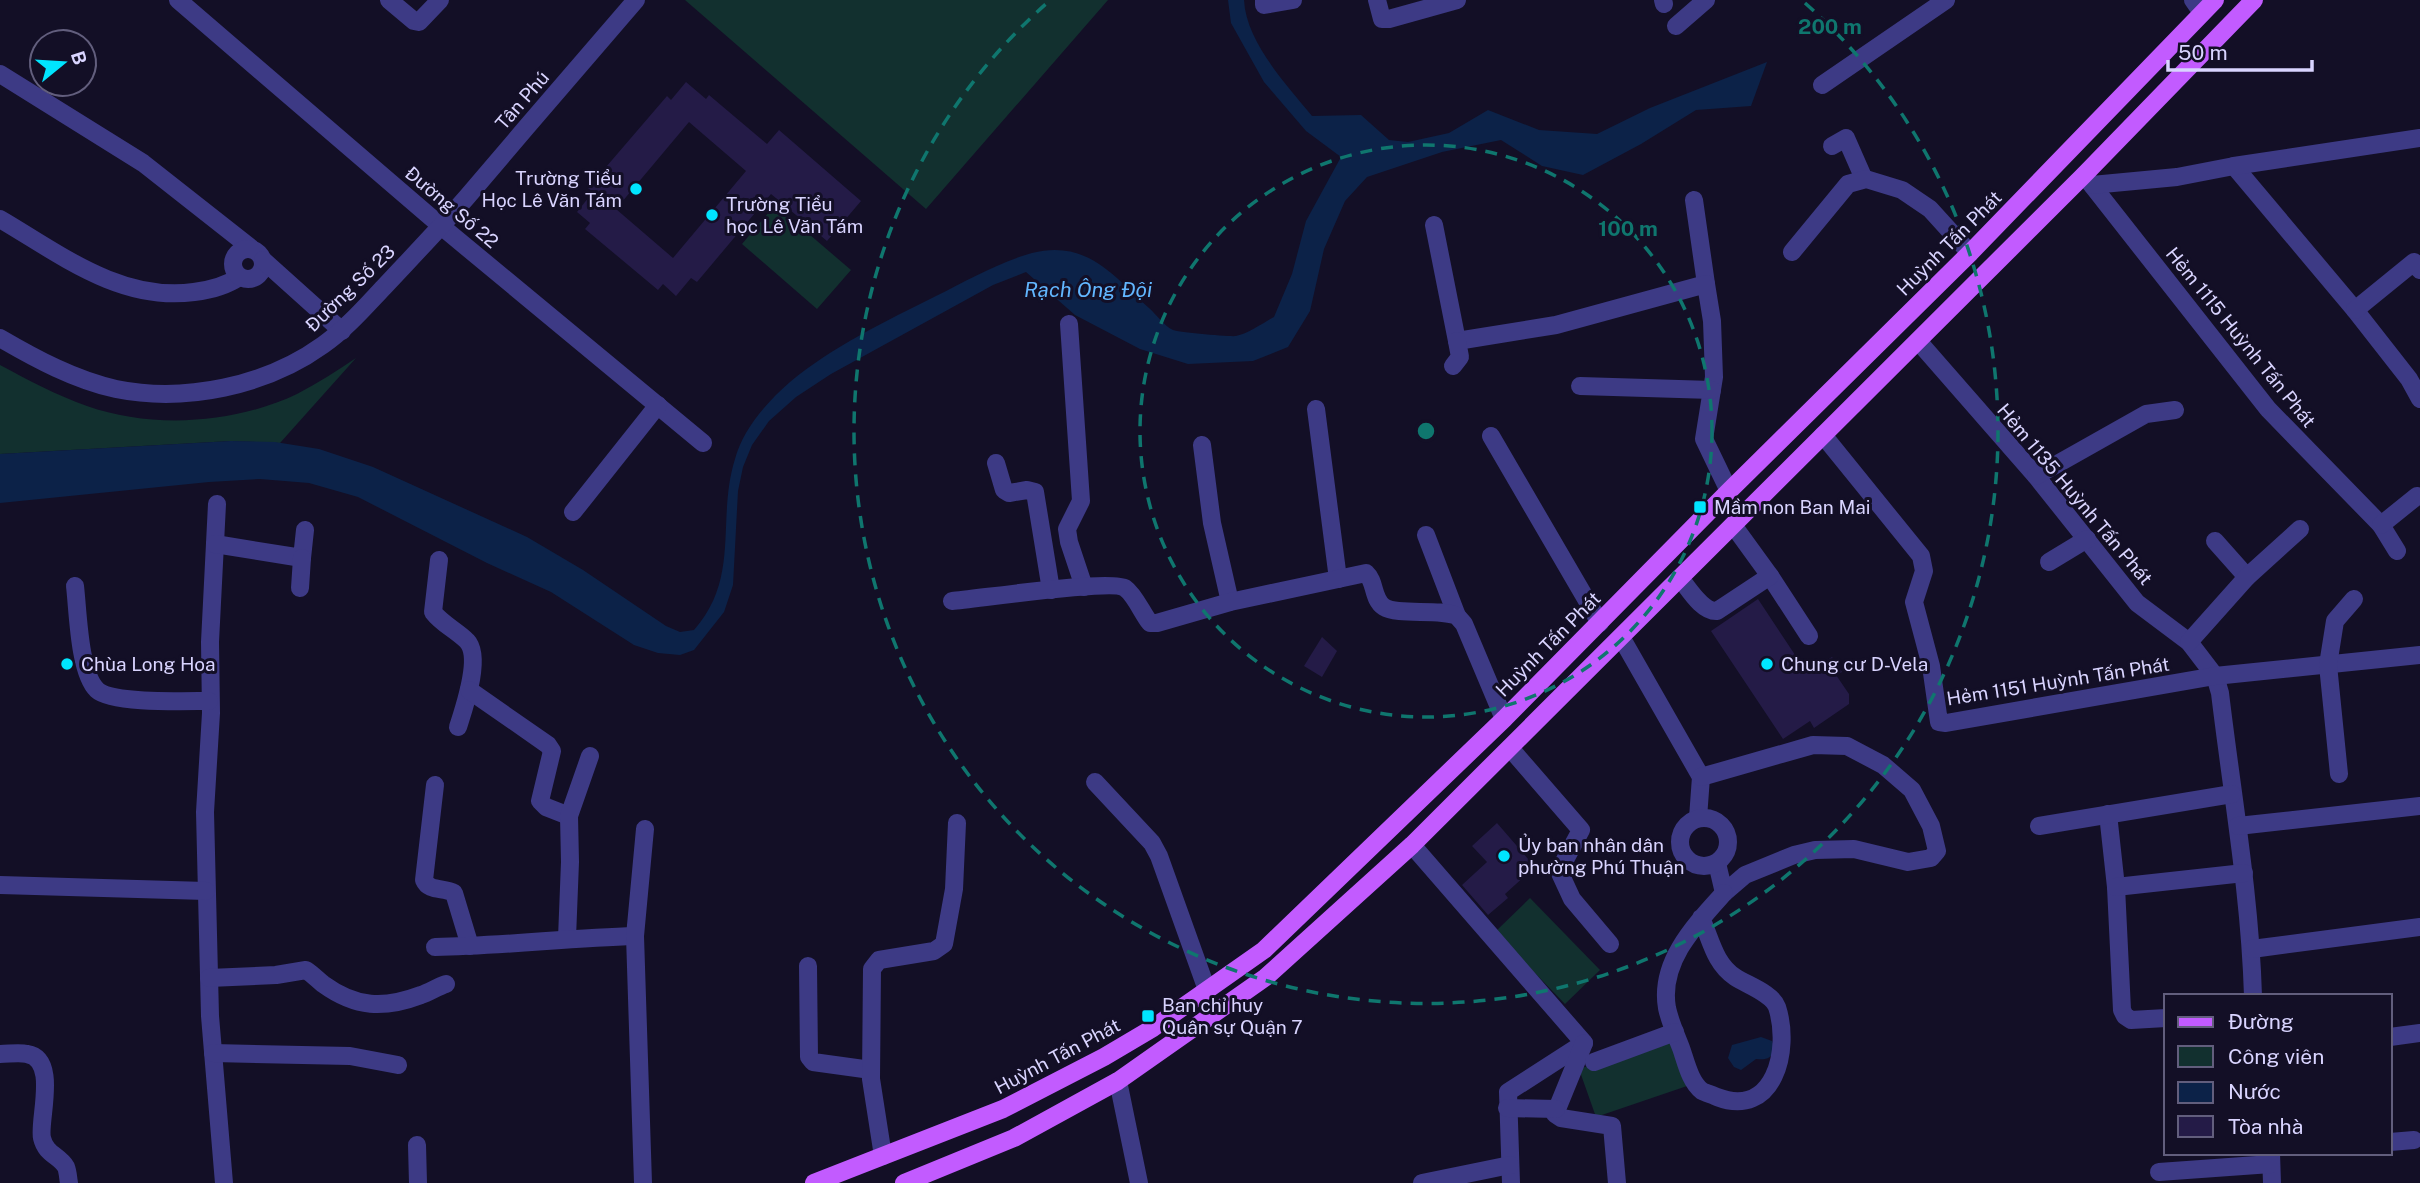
<svg xmlns="http://www.w3.org/2000/svg" width="2420" height="1183" viewBox="0 0 2420 1183" font-family="'Public Sans',sans-serif">
	<rect width="100%" height="100%" fill="#130f26"/>
	<g fill="#12302f">
		<path d="M685,0H1108L926,209Z"/>
		<path d="M775,205L851,270L817,309L742,244Z"/>
		<path d="M356,358L280,443L231,441L0,454V365C28,380 56,395 87,406C152,429 234,424 297,394C318,383 337,371 356,358Z"/>
		<path d="M1530,898L1600,970L1565,1004L1495,932Z"/>
		<path d="M1674,1037L1690,1085L1596,1117L1579,1069Z"/>
	</g>
	<g fill="#0c2248">
		<path d="M1228,0H1244C1246,42 1286,84 1312,116L1361,115L1389,140L1408,142L1449,133L1488,110L1539,130L1597,134L1650,108L1767,62L1751,106L1696,110L1641,144L1583,175L1542,166L1501,140L1442,152L1367,177L1345,201L1324,249L1310,311L1288,347L1253,361L1188,364L1140,349L1075,315L1026,272L993,285L831,374L796,397L769,421L752,445L743,467L738,491L733,585L724,612L694,650L680,655L658,653L634,645L551,592L487,563L358,497L309,483L260,479L209,482L0,503V454L231,441L275,442L319,449L373,467L527,537L583,570L666,626L680,632L694,630C741,577 716,520 735,459C743,429 767,402 790,382C832,347 886,321 936,296C966,281 999,262 1032,253C1086,239 1113,275 1149,308C1156,314 1164,326 1173,330C1176,332 1231,337 1236,336C1248,334 1263,323 1274,317L1292,274L1306,221L1341,157L1306,131L1264,82L1231,23Z"/>
		<path d="M1761,1037L1772,1041L1775,1049C1771,1059 1766,1060 1756,1059L1741,1070L1734,1067L1728,1058L1732,1045Z"/>
	</g>
	<g fill="#241b47" fill-rule="evenodd">
		<path d="M686,82L706,99L709,95L767,144L779,130L861,201L827,241L771,194L697,282L691,278L676,296L663,284L658,290L585,229L590,223L577,212L593,192L588,188L667,96L671,100ZM689,122L746,171L673,258L616,209Z"/>
		<path d="M1758,599L1807,673L1832,657L1842,672L1836,675L1849,694V704L1814,728L1810,721L1783,739L1711,631Z"/>
		<path d="M1322,637L1337,651L1322,677L1304,666Z"/>
		<path d="M1497,823L1535,867L1505,894L1508,898L1488,915L1462,885L1487,862L1472,846Z"/>
	</g>
	<g fill="none" stroke-linecap="round" stroke-linejoin="round">
		<g stroke="#3d3a85" stroke-width="18">
			<path d="M178,0L441,226L703,443"/>
			<path d="M389,0L414,21L419,22L440,0"/>
			<path d="M1264,0V5L1293,0"/>
			<path d="M1377,0L1382,19H1389L1457,0"/>
			<path d="M1663,0L1664,4"/>
			<path d="M2193,0L2202,13"/>
			<path d="M1676,26L1706,0"/>
			<path d="M0,74L143,163L251,248"/>
			<path d="M1822,85L1946,0"/>
			<path d="M1832,146L1846,138L1864,179"/>
			<path d="M2234,166L2355,310L2409,379L2420,399"/>
			<path d="M2084,175L2268,409L2381,525L2397,551"/>
			<path d="M2092,185L2177,177L2234,166L2420,138"/>
			<path d="M1694,200L1706,284"/>
			<path d="M0,219C60,254 120,302 194,292C210,290 226,286 239,277"/>
			<path d="M1434,225L1457,341L1556,325L1706,284L1712,321L1714,377L1704,439L1729,491"/>
			<circle cx="248" cy="264" r="15"/>
			<path d="M1792,252L1848,184L1866,179L1902,190L1930,209L1970,253"/>
			<path d="M263,260L342,331"/>
			<path d="M2355,310L2414,262L2420,270"/>
			<path d="M1069,324L1081,501L1067,529L1069,542L1084,587"/>
			<path d="M0,338C36,359 75,380 116,389C185,403 266,386 323,345C346,329 365,307 384,287C412,257 440,228 467,197C523,131 579,66 636,0"/>
			<path d="M1918,341L2036,476L2137,603L2189,642L2215,676L2220,693C2232,794 2250,894 2253,996"/>
			<path d="M1453,366L1460,357L1457,341"/>
			<path d="M1580,386L1712,390"/>
			<path d="M1316,409L1338,579"/>
			<path d="M1823,435L1921,556L1924,571L1914,602L1931,666L1939,722L1946,723L2215,676L2420,655"/>
			<path d="M1491,436L1600,623"/>
			<path d="M1202,445L1212,523L1230,602"/>
			<path d="M996,463L1004,490L1009,493L1027,490L1035,492L1051,590"/>
			<path d="M2036,476L2146,414L2175,410"/>
			<path d="M217,504L210,642L211,713L205,812L210,1016L224,1183"/>
			<path d="M573,512L658,405"/>
			<path d="M2381,525L2417,496"/>
			<path d="M1426,535L1457,616"/>
			<path d="M2215,541L2247,577"/>
			<path d="M215,544L302,558L305,530"/>
			<path d="M439,560L433,612C442,624 456,630 467,641C482,657 464,708 458,727"/>
			<path d="M2049,562L2087,539"/>
			<path d="M1770,576L1809,636"/>
			<path d="M1680,578C1689,589 1702,612 1717,611L1770,576L1733,525"/>
			<path d="M75,586C78,611 79,673 97,690C112,704 186,701 209,701"/>
			<path d="M300,588L302,558"/>
			<path d="M952,601C977,599 1111,579 1125,588C1135,595 1142,613 1150,623H1157L1230,602L1366,573C1376,582 1372,599 1384,607C1398,616 1439,608 1457,616L1464,624L1504,719"/>
			<path d="M1621,637L1701,777L1698,818"/>
			<path d="M2189,642L2247,577L2300,529"/>
			<path d="M469,690L548,745L552,751L540,801L546,807L569,816"/>
			<path d="M1510,748L1581,830L1559,871L1572,899L1610,944"/>
			<path d="M2339,774L2328,665L2335,621L2354,599"/>
			<path d="M1701,777L1813,745L1847,746L1883,765L1912,790L1931,826L1937,851L1931,858L1908,862L1854,849L1815,850L1794,855L1745,875L1724,893L1717,863"/>
			<path d="M1095,782L1152,843L1159,856L1207,990"/>
			<path d="M435,785L424,880C429,892 444,887 454,893L470,946"/>
			<path d="M2108,814L2116,887L2122,1010L2125,1016L2131,1020L2166,1018"/>
			<circle cx="1704" cy="842" r="24"/>
			<path d="M2039,826L2232,794"/>
			<path d="M2238,826L2420,806"/>
			<path d="M1412,845L1584,1043L1508,1092L1511,1183"/>
			<path d="M0,885L206,891"/>
			<path d="M2116,887L2244,873"/>
			<path d="M1701,918C1711,939 1714,963 1735,977C1747,985 1772,993 1777,1007C1791,1050 1774,1119 1717,1097C1713,1095 1706,1093 1702,1091C1690,1082 1686,1062 1681,1048C1676,1035 1670,1022 1667,1008C1659,962 1695,925 1724,893"/>
			<path d="M567,938L570,862L569,816L590,756"/>
			<path d="M435,947C502,946 568,938 635,936"/>
			<path d="M2252,949L2420,927"/>
			<path d="M808,966L809,1057L813,1062L871,1070"/>
			<path d="M209,978L276,975L306,970C312,974 317,979 323,984C356,1008 384,1009 421,995C430,992 437,987 446,984"/>
			<path d="M2390,1037L2420,1033"/>
			<path d="M1584,1043L1555,1114L1561,1118L1612,1126L1617,1183"/>
			<path d="M213,1053L350,1056L398,1065"/>
			<path d="M0,1054C9,1054 19,1052 27,1054C59,1059 38,1121 42,1138C46,1155 59,1155 66,1167C68,1172 68,1178 69,1183"/>
			<path d="M1594,1062L1675,1032"/>
			<path d="M1118,1081L1139,1183"/>
			<path d="M1507,1108L1556,1109"/>
			<path d="M2390,1142L2414,1140"/>
			<path d="M417,1145L418,1183"/>
			<path d="M2271,1153L2272,1183"/>
			<path d="M883,1156L871,1079L872,969L879,960L934,951L944,944L954,889L957,823"/>
			<path d="M2159,1172L2271,1164"/>
			<path d="M643,1183L635,936L645,829"/>
			<path d="M1422,1183L1510,1165"/>
		</g>
		<g stroke="#c25bff" stroke-width="18">
			<path d="M814,1183L1003,1109L1104,1057L1153,1028L1264,950L1504,719L1729,491L1970,253L2215,0"/>
			<path d="M904,1183L1014,1138L1118,1081L1266,977L1412,845L2084,175L2254,0"/>
		</g>
	</g>
	<g fill="none" stroke="#0f766e" stroke-width="3.5" stroke-dasharray="12 9">
		<circle cx="1426" cy="431" r="286"/>
		<path d="M1805 3A572 572 0 1 1 1047 3"/>
	</g>
	<g fill="#00e5ff" stroke="#130f26" stroke-width="2.5">
		<circle cx="636" cy="189" r="7"/>
		<circle cx="712" cy="215" r="7"/>
		<rect x="1693" y="500" width="14" height="14" rx="3.5"/>
		<circle cx="67" cy="664" r="7"/>
		<circle cx="1767" cy="664" r="7"/>
		<circle cx="1504" cy="856" r="7"/>
		<rect x="1141" y="1009" width="14" height="14" rx="3.5"/>
	</g>
	<g text-anchor="middle" stroke-width="6" stroke-linejoin="round" paint-order="stroke">
		<g font-size="19" fill="#d9d4ff" stroke="#130f26">
			<text transform="translate(522 100) rotate(-49)" y="7">Tân Phú</text>
			<text transform="translate(452 207) rotate(40)" y="7">Đường Số 22</text>
			<text transform="translate(1949 243) rotate(-45)" y="7">Huỳnh Tấn Phát</text>
			<text transform="translate(350 288) rotate(-44)" y="7">Đường Số 23</text>
			<text transform="translate(2241 337) rotate(51)" y="7">Hẻm 1115 Huỳnh Tấn Phát</text>
			<text transform="translate(2075 494) rotate(50)" y="7">Hẻm 1135 Huỳnh Tấn Phát</text>
			<text transform="translate(1548 644) rotate(-45)" y="7">Huỳnh Tấn Phát</text>
			<text transform="translate(2058 681) rotate(-9)" y="7">Hẻm 1151 Huỳnh Tấn Phát</text>
			<text transform="translate(1057 1056) rotate(-28)" y="7">Huỳnh Tấn Phát</text>
		</g>
		<g font-size="19" fill="#d9d4ff" stroke="#130f26" text-anchor="start">
			<text x="622" y="185" text-anchor="end">Trường Tiểu<tspan x="622" dy="22">Học Lê Văn Tám</tspan></text>
			<text x="726" y="211">Trường Tiểu<tspan x="726" dy="22">học Lê Văn Tám</tspan></text>
			<text x="1714" y="514">Mầm non Ban Mai</text>
			<text x="81" y="671">Chùa Long Hoa</text>
			<text x="1781" y="671">Chung cư D-Vela</text>
			<text x="1518" y="852">Ủy ban nhân dân<tspan x="1518" dy="22">phường Phú Thuận</tspan></text>
			<text x="1162" y="1012">Ban chỉ huy<tspan x="1162" dy="22">Quân sự Quận 7</tspan></text>
		</g>
		<g font-size="21" font-style="italic" fill="#62b6ff" stroke="#130f26">
			<text x="1088" y="297">Rạch Ông Đội</text>
		</g>
	</g>
	<circle cx="1426" cy="431" r="10" fill="#0f766e" stroke="#130f26" stroke-width="3.5"/>
	<g font-size="21" text-anchor="middle" font-weight="bold" fill="#0f766e" stroke="#130f26" stroke-width="6" stroke-linejoin="round" paint-order="stroke">
		<text x="1830" y="34">200 m</text>
		<text x="1628" y="236">100 m</text>
	</g>
	<rect x="2164" y="994" width="228" height="161" fill="#130f26" stroke="#625e7d" stroke-width="2"/>
	<rect x="2178" y="1017" width="35" height="10" fill="#c25bff" stroke="#625e7d" stroke-width="2"/>
	<text x="2228" y="1029" font-size="21" fill="#d9d4ff">Đường</text>
	<rect x="2178" y="1046" width="35" height="21" fill="#12302f" stroke="#625e7d" stroke-width="2"/>
	<text x="2228" y="1064" font-size="21" fill="#d9d4ff">Công viên</text>
	<rect x="2178" y="1082" width="35" height="21" fill="#0c2248" stroke="#625e7d" stroke-width="2"/>
	<text x="2228" y="1099" font-size="21" fill="#d9d4ff">Nước</text>
	<rect x="2178" y="1116" width="35" height="21" fill="#241b47" stroke="#625e7d" stroke-width="2"/>
	<text x="2228" y="1134" font-size="21" fill="#d9d4ff">Tòa nhà</text>
	<g transform="translate(63 63) rotate(72)"><circle r="33" fill="#130f26" stroke="#625e7d" stroke-width="2"/>
	<path d="M0-5L12 26L0 18L-12 26Z" fill="#00e5ff"/>
	<text y="-10" font-size="19" font-weight="bold" text-anchor="middle" fill="#d9d4ff">B</text>
	</g>
	<path d="M2168 60v10h144v-10" fill="none" stroke="#d9d4ff" stroke-width="3.5"/>
	<text x="2178" y="60" font-size="21" fill="#d9d4ff" stroke="#130f26" stroke-width="5" paint-order="stroke">50 m</text>
</svg>
